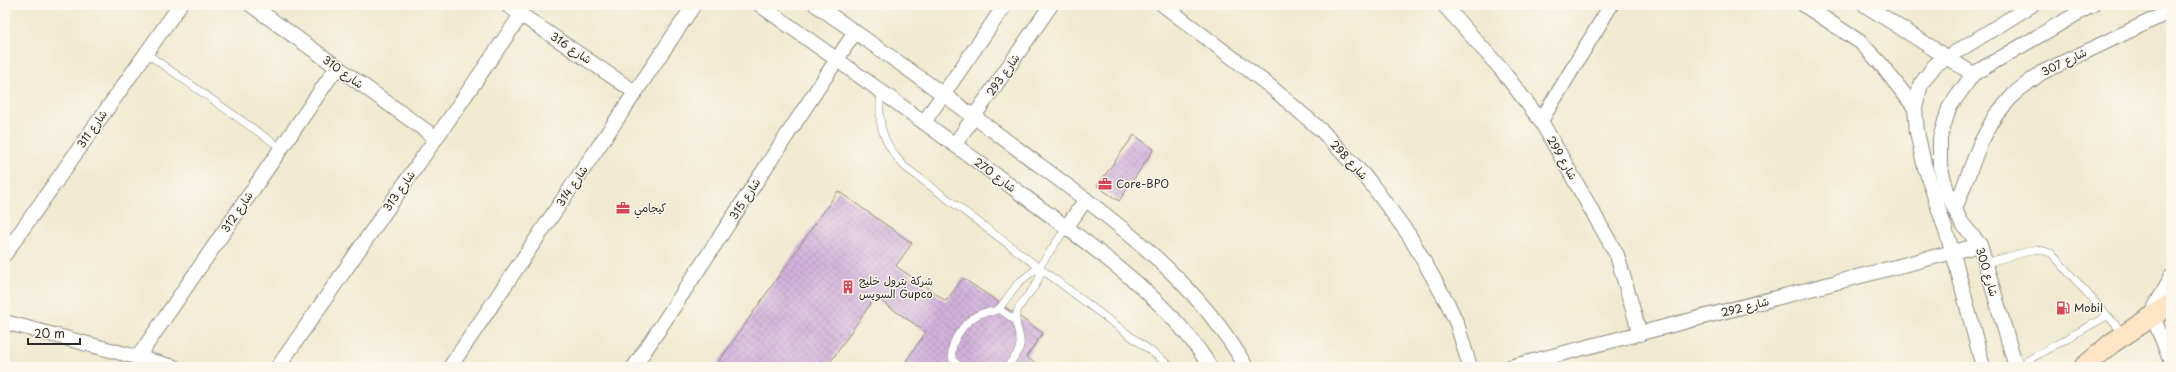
<svg xmlns="http://www.w3.org/2000/svg" width="2176" height="372" viewBox="0 0 2176 372" font-family="'Playpen Sans','Playpen Sans Arabic',sans-serif">
	<defs>
		<pattern id="building-cross-hatch" width="8" height="8" patternUnits="userSpaceOnUse"><rect width="8" height="8" fill="#d2b1db"/><path d="M0 0l8 8M0 8l8-8" fill="none" stroke="#b498bc"/></pattern>
	</defs>
	<rect width="100%" height="100%" fill="#fbf7ec"/>
	<filter id="ink" filterUnits="userSpaceOnUse"><feTurbulence type="fractalNoise" baseFrequency=".025" numOctaves="2"/><feDisplacementMap in="SourceGraphic" scale="8" xChannelSelector="R" yChannelSelector="G"/><feConvolveMatrix kernelMatrix="1 2 1 2 8 2 1 2 1" color-interpolation-filters="sRGB"/></filter>
	<filter id="wash" filterUnits="userSpaceOnUse"><feTurbulence type="fractalNoise" baseFrequency=".012" numOctaves="4" result="noise"/><feDisplacementMap in="SourceGraphic" scale="16" xChannelSelector="R" yChannelSelector="G"/><feGaussianBlur stdDeviation="0.9" result="paint"/><feColorMatrix in="noise" values="0 0 0 0 0 0 0 0 0 0 0 0 0 0 0 0 0 1.4 0 .05"/><feComposite in="paint" operator="in"/></filter>
	<g filter="url(#wash)">
		<rect width="100%" height="100%" fill="#f1e9d0"/>
		<g id="blocks">
			<g fill="url(#building-cross-hatch)">
				<path d="M1134,135L1154,149L1119,201L1097,186Z"/>
				<path d="M838,191L912,243L896,266L946,301L963,278L1043,333L1026,357L1041,367H902L926,332L875,297L827,367H715Z"/>
			</g>
		</g>
	</g>
	<g filter="url(#ink)">
		<use href="#blocks" fill-opacity="0" stroke="#8e8a7e" stroke-width="1"/>
		<g fill="none" stroke-linecap="round" stroke-linejoin="round">
			<g stroke="#8e8a7e" stroke-width="8">
				<g id="lane">
					<path d="M146,53L281,148"/>
					<path d="M881,92C877,125 882,142 905,167L1172,367"/>
					<path d="M1985,263L2037,249L2051,253L2123,333"/>
					<path d="M1040,266L1066,228"/>
					<path d="M999,309L1016,321"/>
					<path d="M960,367L953,360C947,343 966,319 982,313C988,311 993,313 999,309L1018,283L1040,266C1043,286 1023,295 1017,312C1012,325 1024,336 1019,349C1017,355 1011,361 1007,367"/>
					<path d="M2016,367L2107,316"/>
				</g>
			</g>
			<g stroke="#8e8a7e" stroke-width="16">
				<g id="street">
					<path d="M251,5L436,138"/>
					<path d="M507,5L635,92"/>
					<path d="M760,5C849,68 937,131 1024,196C1087,243 1170,299 1210,367"/>
					<path d="M816,5C886,53 955,102 1023,153C1104,213 1196,277 1246,367"/>
					<path d="M1163,5L1271,87L1322,131L1369,181L1409,235L1448,304L1457,324L1470,367"/>
					<path d="M1444,5L1501,69L1541,121L1617,255L1640,334"/>
					<path d="M1804,5L1860,42L1880,63L1915,108"/>
					<path d="M1865,5L1973,74"/>
					<path d="M1541,121L1611,5"/>
					<path d="M924,122L1005,5"/>
					<path d="M955,144L1051,5"/>
					<path d="M1955,209L1980,144L1995,116L2016,92L2041,73L2171,11"/>
					<path d="M1066,228L1086,199"/>
					<path d="M5,254L180,5"/>
					<path d="M2171,277L2155,307L2153,316L2171,362"/>
					<path d="M5,322L174,367"/>
					<path d="M138,357L337,67"/>
					<path d="M278,367L521,15"/>
					<path d="M450,367L694,5"/>
					<path d="M634,367L855,32"/>
					<path d="M1510,367L1980,245"/>
					<path d="M1983,367L1953,253L1924,164L1917,132L1915,108L1921,84L1935,65L2032,5"/>
					<path d="M2016,367L1980,245L1961,222L1948,195L1940,166V138L1949,108L1973,74L2092,5"/>
				</g>
			</g>
			<g stroke="#8e8a7e" stroke-width="22">
				<path id="secondary" d="M2084,367L2112,343L2171,304"/>
			</g>
			<use href="#lane" stroke="#fff" stroke-width="7"/>
			<use href="#street" stroke="#fff" stroke-width="14"/>
			<use href="#secondary" stroke="#fde5c5" stroke-width="20"/>
		</g>
	</g>
	<defs>
		<g id="office-bare" transform="scale(1.08)"><path d="M-6-3h4V-5.5h4V-3h4V5H-6ZM-1-4.5V-3h2v-1.5ZM-6 0V1H6V0Z" fill="#d1495b" stroke="#fbf7ec" stroke-width="2.5" paint-order="stroke"/></g>
		<g id="building-bare" transform="scale(1.08)"><path d="M-4-6H4V6H1V3H-1V6H-4ZM-2.5-4.3h1.7v1.8h-1.7ZM.8-4.3h1.7v1.8H.8ZM-2.5-1h1.7V.8h-1.7ZM.8-1h1.7V.8H.8Z" fill="#d1495b" stroke="#fbf7ec" stroke-width="2.5" paint-order="stroke"/></g>
		<g id="fuel-bare" transform="scale(1.08)"><path d="M-5.5-6h7V0h2V4h1.3V-2.5L3-4.5l.8-.8L6-3V5H2.5V1h-1V6h-7ZM-4.2-4.7v3.2H.2V-4.7Z" fill="#d1495b" stroke="#fbf7ec" stroke-width="2.5" paint-order="stroke"/></g>
	</defs>
	<g fill-rule="evenodd">
		<use href="#office-bare" x="1105" y="184"/>
		<use href="#office-bare" x="623" y="208"/>
		<use href="#building-bare" x="848" y="287"/>
		<use href="#fuel-bare" x="2063" y="308"/>
	</g>
	<g text-anchor="middle" stroke-width="3" stroke-linejoin="round" paint-order="stroke">
		<g font-size="11" fill="#2b2b2b" stroke="#fbf7ec">
			<text transform="translate(571 48) rotate(34)" y="4">شارع 316</text>
			<text transform="translate(2064 62) rotate(-26)" y="4">شارع 307</text>
			<text transform="translate(343 72) rotate(36)" y="4">شارع 310</text>
			<text transform="translate(1003 75) rotate(-55)" y="4">شارع 293</text>
			<text transform="translate(92 129) rotate(-55)" y="4">شارع 311</text>
			<text transform="translate(1562 158) rotate(60)" y="4">شارع 299</text>
			<text transform="translate(1349 160) rotate(47)" y="4">شارع 298</text>
			<text transform="translate(995 175) rotate(37)" y="4">شارع 270</text>
			<text transform="translate(572 186) rotate(-56)" y="4">شارع 314</text>
			<text transform="translate(399 191) rotate(-55)" y="4">شارع 313</text>
			<text transform="translate(745 199) rotate(-57)" y="4">شارع 315</text>
			<text transform="translate(237 212) rotate(-56)" y="4">شارع 312</text>
			<text transform="translate(1987 272) rotate(73)" y="4">شارع 300</text>
			<text transform="translate(1745 307) rotate(-14)" y="4">شارع 292</text>
		</g>
		<g font-size="11" fill="#2b2b2b" stroke="#fbf7ec" text-anchor="start">
			<text x="1116" y="188">Core-BPO</text>
			<text x="634" y="212">كيجامي</text>
			<text x="859" y="285">شركة بترول خليج<tspan x="859" dy="13">السويس Gupco</tspan></text>
			<text x="2074" y="312">Mobil</text>
		</g>
	</g>
	<rect width="2176" height="372" fill="none" stroke="#fbf7ec" stroke-width="20"/>
	<path d="M28 338v6h52v-6" fill="none" stroke="#2b2b2b" stroke-width="2"/>
	<text x="34" y="338" font-size="12" fill="#2b2b2b" stroke="#fbf7ec" stroke-width="3" paint-order="stroke">20 m</text>
</svg>
